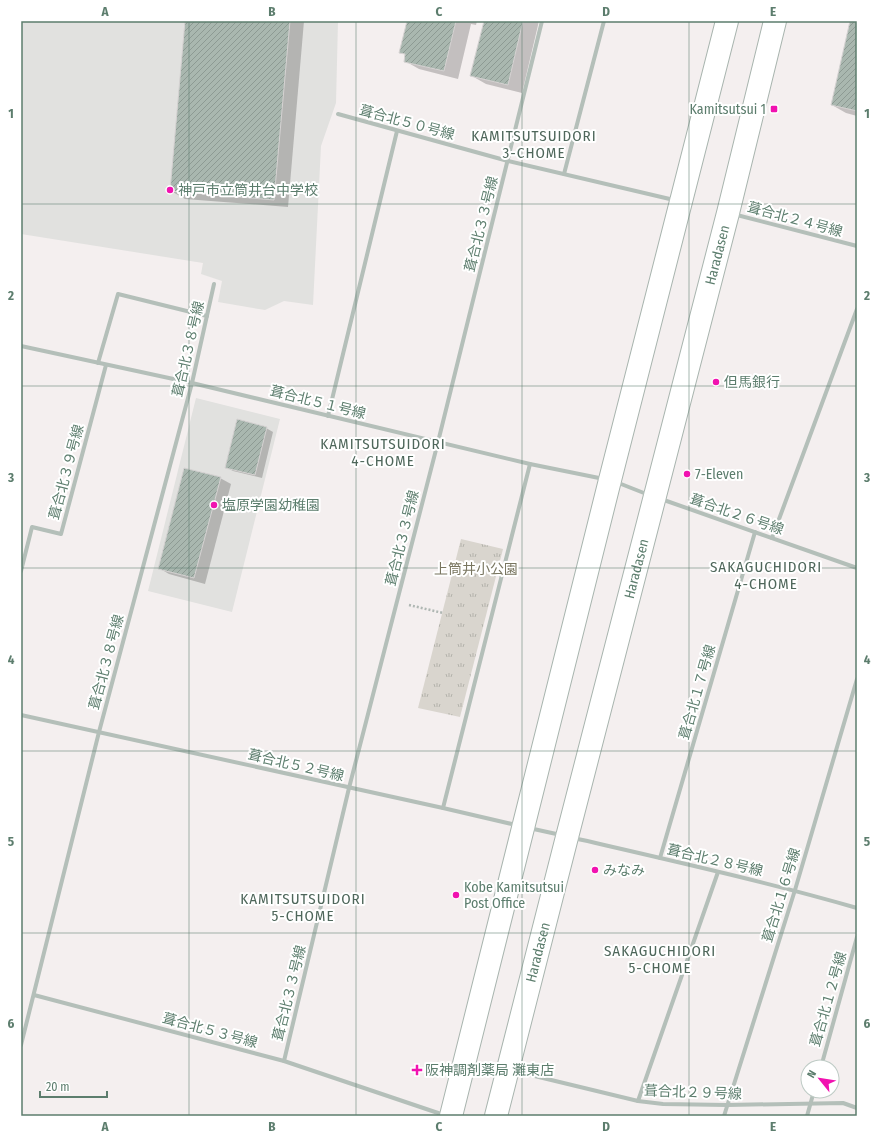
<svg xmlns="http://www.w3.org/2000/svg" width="878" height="1137" viewBox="0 0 878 1137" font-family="'Fira Sans Condensed','Noto Sans JP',sans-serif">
	<defs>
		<pattern id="park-tufts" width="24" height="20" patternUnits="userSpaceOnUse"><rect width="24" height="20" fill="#d9d5ce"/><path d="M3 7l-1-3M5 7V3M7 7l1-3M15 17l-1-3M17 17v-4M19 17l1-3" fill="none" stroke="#b3b2ab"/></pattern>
		<pattern id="building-hatch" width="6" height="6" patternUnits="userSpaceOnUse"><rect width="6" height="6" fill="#a9b7af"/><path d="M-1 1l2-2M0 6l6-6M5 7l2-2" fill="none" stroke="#8d9a93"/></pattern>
	</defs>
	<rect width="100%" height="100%" fill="#f4efef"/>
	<g fill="#e1e1df">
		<path d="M21,21H338L336,103L321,146L313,305L284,301L265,310L218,302L222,281L201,274L203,263L21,234Z"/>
		<path d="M196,398L280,419L232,612L148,591Z"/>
	</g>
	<path fill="url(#park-tufts)" d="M461,539L503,549L460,717L418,708Z"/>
	<g fill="#0003">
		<path d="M186,21H304L288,207L185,199L171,191Z"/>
		<path d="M408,21H477L476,25L471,24L458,79L419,69L405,61L406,55L401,52Z"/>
		<path d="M485,21H539L522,93L486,84L472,76Z"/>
		<path d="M851,21H857V116L846,113L832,105Z"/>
		<path d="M266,428L273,432L262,478L233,471L226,467Z"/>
		<path d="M220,478L231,484L205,584L169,574L159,568Z"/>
	</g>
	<g fill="url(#building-hatch)" stroke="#d5d2d2">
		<path d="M185,21H290L274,200L170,191Z"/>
		<path d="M407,21H456L444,71L404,62L405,54L399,53Z"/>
		<path d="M484,21H523L508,85L470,76Z"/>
		<path d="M850,21H857V111L831,105Z"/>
		<path d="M237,419L267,427L255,475L225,468Z"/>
		<path d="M184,468L221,477L194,578L158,569Z"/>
	</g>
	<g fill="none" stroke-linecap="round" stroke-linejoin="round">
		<g stroke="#a8b4ae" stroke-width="24">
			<g id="primary">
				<path d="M451,1116L610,480L727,21"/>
				<path id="s1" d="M496,1116L567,837L728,213L775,21"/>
			</g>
		</g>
		<path stroke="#afb7b3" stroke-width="2.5" stroke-dasharray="2 2" stroke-linecap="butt" d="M409,605L443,613"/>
		<g stroke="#b4bfb9" stroke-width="4">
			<path d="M338,114L508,161L674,200"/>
			<path d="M564,174L604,21"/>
			<path d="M733,214L857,246"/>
			<path d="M21,346L192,383L530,464L604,479"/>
			<path d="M98,363L118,294L207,316"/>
			<path d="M328,416L397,131"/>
			<path d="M616,482L649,495"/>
			<path d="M661,499L857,568"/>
			<path d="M772,538L857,309"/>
			<path d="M21,571L32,527L61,534L106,365"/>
			<path d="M21,715L443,808L516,825"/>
			<path d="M443,808L530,464"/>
			<path d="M529,828L561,835"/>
			<path d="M574,838C669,860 763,881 857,908"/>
			<path d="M660,858L755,532"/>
			<path d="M34,995L284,1061L444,1115"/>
			<path d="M21,1045L99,732L192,383L214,284"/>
			<path d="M284,1061L349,788L438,442L542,21"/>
			<path d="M821,1067L857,937"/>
			<path d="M514,1071L638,1101L663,1104L727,1105L843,1103L857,1108"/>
			<path d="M638,1101L718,872"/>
			<path d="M724,1116L795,890L857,679"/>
			<path d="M807,1116L814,1091"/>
		</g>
		<use href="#primary" stroke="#fff" stroke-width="22"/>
	</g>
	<path fill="none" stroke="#5c7d6d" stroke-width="1" stroke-opacity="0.55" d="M189,21V1116M356,21V1116M522,21V1116M689,21V1116M21,204H857M21,386H857M21,568H857M21,751H857M21,933H857"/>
	<g fill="#f112b0" stroke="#fff" stroke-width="1.5">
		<rect x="770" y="105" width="8" height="8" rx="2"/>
		<circle cx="170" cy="190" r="4"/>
		<circle cx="716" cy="382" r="4"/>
		<circle cx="687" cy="474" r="4"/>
		<circle cx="214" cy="505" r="4"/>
		<circle cx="595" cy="870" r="4"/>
		<circle cx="456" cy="895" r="4"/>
		<path d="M415 1064h4v4h4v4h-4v4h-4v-4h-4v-4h4z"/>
	</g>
	<g text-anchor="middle" stroke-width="4" stroke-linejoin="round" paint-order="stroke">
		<g font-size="14" fill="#5c7d6d" stroke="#fff" text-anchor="start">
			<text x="766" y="114" text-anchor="end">Kamitsutsui 1</text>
			<text x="178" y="195">神戸市立筒井台中学校</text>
			<text x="724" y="387">但馬銀行</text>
			<text x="695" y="479">7-Eleven</text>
			<text x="222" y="510">塩原学園幼稚園</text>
			<text x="603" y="875">みなみ</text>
			<text x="464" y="892">Kobe Kamitsutsui<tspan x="464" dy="16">Post Office</tspan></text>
			<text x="425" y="1075">阪神調剤薬局 灘東店</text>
		</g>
		<g font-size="14" fill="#5c7d6d" stroke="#fff">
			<text transform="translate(407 122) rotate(15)" y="5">葺合北５０号線</text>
			<text transform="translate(795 219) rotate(15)" y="5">葺合北２４号線</text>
			<text transform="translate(481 224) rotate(-76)" y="5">葺合北３３号線</text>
			<text dy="5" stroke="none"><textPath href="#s1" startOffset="889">Haradasen</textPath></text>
			<text transform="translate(188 349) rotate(-77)" y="5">葺合北３８号線</text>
			<text transform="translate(318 402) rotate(14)" y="5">葺合北５１号線</text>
			<text transform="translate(66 472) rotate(-75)" y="5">葺合北３９号線</text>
			<text transform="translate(737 514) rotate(19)" y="5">葺合北２６号線</text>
			<text transform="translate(402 538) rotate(-76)" y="5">葺合北３３号線</text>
			<text dy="5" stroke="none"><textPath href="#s1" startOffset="565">Haradasen</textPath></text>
			<text transform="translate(106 662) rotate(-75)" y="5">葺合北３８号線</text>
			<text transform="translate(697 692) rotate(-74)" y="5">葺合北１７号線</text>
			<text transform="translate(296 765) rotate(13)" y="5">葺合北５２号線</text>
			<text transform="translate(715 860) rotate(13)" y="5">葺合北２８号線</text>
			<text transform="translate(781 895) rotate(-73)" y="5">葺合北１６号線</text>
			<text dy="5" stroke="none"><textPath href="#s1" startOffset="169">Haradasen</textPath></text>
			<text transform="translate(289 993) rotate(-76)" y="5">葺合北３３号線</text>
			<text transform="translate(828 999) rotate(-74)" y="5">葺合北１２号線</text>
			<text transform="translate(210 1030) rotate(15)" y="5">葺合北５３号線</text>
			<text transform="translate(693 1092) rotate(2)" y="5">葺合北２９号線</text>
		</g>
		<g font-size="14" fill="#797660" stroke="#fff">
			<text x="476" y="574">上筒井小公園</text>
		</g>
		<g font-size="15" letter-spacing="1" fill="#4f675b" stroke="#fff">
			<text x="534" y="141">KAMITSUTSUIDORI<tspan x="534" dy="17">3-CHOME</tspan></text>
			<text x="383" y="449">KAMITSUTSUIDORI<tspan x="383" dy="17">4-CHOME</tspan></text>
			<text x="766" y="572">SAKAGUCHIDORI<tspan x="766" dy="17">4-CHOME</tspan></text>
			<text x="303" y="904">KAMITSUTSUIDORI<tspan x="303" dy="17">5-CHOME</tspan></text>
			<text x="660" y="956">SAKAGUCHIDORI<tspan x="660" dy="17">5-CHOME</tspan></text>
		</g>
	</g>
	<rect width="878" height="1137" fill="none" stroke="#ffffff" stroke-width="44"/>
	<g transform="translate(820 1079) rotate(300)"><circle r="19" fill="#ffffff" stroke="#becbc5"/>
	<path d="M0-3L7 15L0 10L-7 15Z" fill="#f112b0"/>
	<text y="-6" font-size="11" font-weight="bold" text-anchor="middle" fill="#5c7d6d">N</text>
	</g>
	<path d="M40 1091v6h67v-6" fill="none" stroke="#5c7d6d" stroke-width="2"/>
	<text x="46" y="1091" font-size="12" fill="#5c7d6d" stroke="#ffffff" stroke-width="3" paint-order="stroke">20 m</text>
	<rect x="22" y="22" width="834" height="1093" fill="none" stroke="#5c7d6d" stroke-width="1.5"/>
	<g font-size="13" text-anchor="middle" font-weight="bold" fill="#5c7d6d">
		<text x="105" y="16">A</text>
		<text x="272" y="16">B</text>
		<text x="439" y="16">C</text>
		<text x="606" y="16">D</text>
		<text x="773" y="16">E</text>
		<text x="11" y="118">1</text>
		<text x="867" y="118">1</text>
		<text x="11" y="300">2</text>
		<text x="867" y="300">2</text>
		<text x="11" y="482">3</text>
		<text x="867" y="482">3</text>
		<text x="11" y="664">4</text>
		<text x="867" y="664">4</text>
		<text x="11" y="846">5</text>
		<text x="867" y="846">5</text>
		<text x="11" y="1028">6</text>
		<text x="867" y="1028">6</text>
		<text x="105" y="1131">A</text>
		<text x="272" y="1131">B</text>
		<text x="439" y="1131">C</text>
		<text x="606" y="1131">D</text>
		<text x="773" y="1131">E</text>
	</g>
</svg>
